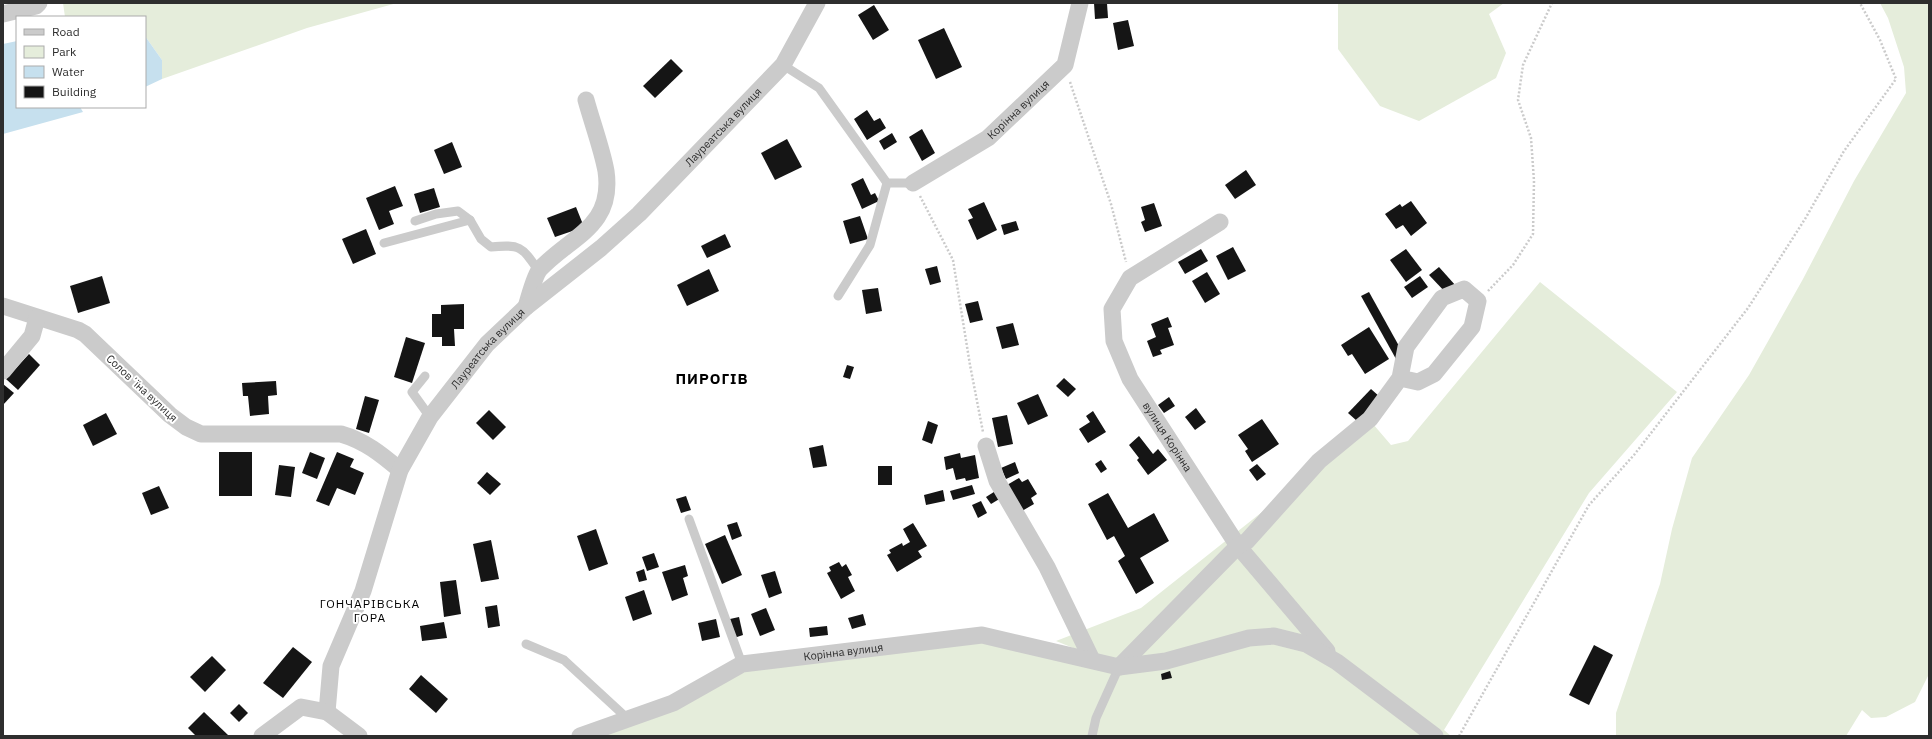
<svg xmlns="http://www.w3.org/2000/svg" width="1932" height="739" viewBox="0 0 1932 739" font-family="'IBM Plex Sans',sans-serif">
	<rect width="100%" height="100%" fill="#fff"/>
	<g fill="#e5eddb">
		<path d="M63,3H397L307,28L162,79V60L145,36V17H65Z"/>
		<path d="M1338,3H1504L1489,14L1506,53L1496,78L1419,121L1380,106L1338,49Z"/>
		<path d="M1880,3H1929V674L1915,702L1886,717L1871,718L1862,710L1846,736H1616V713L1660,584L1672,529L1692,458L1749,375L1803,279L1854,181L1906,93L1904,67L1888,18Z"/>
		<path d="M1540,282L1677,392L1589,493L1444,730L1451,736H580L742,664L982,635L1115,665L1056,641L1141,608L1373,424L1391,445L1408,441Z"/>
	</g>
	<g fill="#c6e0ee">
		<path d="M145,36L162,60V79L145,87Z"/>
		<path d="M17,41V107H80L83,112L3,134V44Z"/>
	</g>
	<g fill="#151515">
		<path d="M1094,3H1107L1108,18L1095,19Z"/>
		<path d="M874,5L889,30L873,40L858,15Z"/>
		<path d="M1128,20L1134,46L1118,50L1113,23Z"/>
		<path d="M944,28L962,67L936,79L918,40Z"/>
		<path d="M671,59L683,71L655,98L643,86Z"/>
		<path d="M867,110L874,121L880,118L886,128L867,140L854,119Z"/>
		<path d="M922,129L935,153L922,161L909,137Z"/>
		<path d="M892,133L897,142L884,150L879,141Z"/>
		<path d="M787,139L802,167L775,180L761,153Z"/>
		<path d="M452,142L462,167L444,174L434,150Z"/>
		<path d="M1246,170L1256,185L1235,199L1225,185Z"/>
		<path d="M863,178L871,195L875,193L879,201L862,209L851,184Z"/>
		<path d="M395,186L403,206L389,211L394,224L379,230L366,198Z"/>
		<path d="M434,188L440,207L420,213L414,194Z"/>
		<path d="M1411,201L1427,223L1411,236L1403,225L1396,229L1385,214L1400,204L1402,207Z"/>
		<path d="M984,202L997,230L977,240L968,220L973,218L968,209Z"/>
		<path d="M1154,203L1162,226L1145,232L1141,222L1145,220L1141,207Z"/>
		<path d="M576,207L584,227L555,237L547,218Z"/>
		<path d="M860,216L868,239L850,244L843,221Z"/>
		<path d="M1016,221L1019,230L1004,235L1001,225Z"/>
		<path d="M366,229L376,254L353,264L342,239Z"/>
		<path d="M725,234L731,247L707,258L701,246Z"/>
		<path d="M1233,247L1246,271L1228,280L1216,256Z"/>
		<path d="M1201,249L1208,261L1185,274L1178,262Z"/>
		<path d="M1406,249L1422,270L1406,282L1390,260Z"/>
		<path d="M937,266L941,282L930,285L925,269Z"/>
		<path d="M1439,267L1456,286L1447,294L1429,275Z"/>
		<path d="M709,269L719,291L687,306L677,285Z"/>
		<path d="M1207,272L1220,294L1205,303L1192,281Z"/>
		<path d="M102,276L110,303L78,313L70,286Z"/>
		<path d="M1420,276L1428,287L1412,298L1404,287Z"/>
		<path d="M878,288L882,311L866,314L862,290Z"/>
		<path d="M1369,292L1404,355L1396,359L1361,296Z"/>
		<path d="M978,301L983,320L970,323L965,304Z"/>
		<path d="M464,304V329H454L455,346H442V337H432V314H441V305Z"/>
		<path d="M1168,317L1172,327L1168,328L1174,345L1160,350L1162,354L1153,357L1147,341L1156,337L1151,324Z"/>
		<path d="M1013,323L1019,345L1002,349L996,327Z"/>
		<path d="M1369,327L1389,359L1365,374L1352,354L1348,356L1341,345Z"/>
		<path d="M406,337L425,343L412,383L394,377Z"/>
		<path d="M29,354L40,365L18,390L6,379Z"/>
		<path d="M847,365L854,367L850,379L843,377Z"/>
		<path d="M1064,378L1076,389L1068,397L1056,386Z"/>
		<path d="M276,381L277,395L268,396L269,414L250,416L248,396H243L242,383Z"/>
		<path d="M3,384L14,393L3,405Z"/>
		<path d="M1371,389L1380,397L1357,421L1348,413Z"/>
		<path d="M1038,394L1048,416L1028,425L1017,403Z"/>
		<path d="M365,396L379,400L369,433L356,429Z"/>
		<path d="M1169,397L1175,406L1164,413L1158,405Z"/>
		<path d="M1196,408L1206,422L1195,430L1185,417Z"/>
		<path d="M489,410L506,427L493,440L476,423Z"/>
		<path d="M1093,411L1106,432L1088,443L1079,429L1090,422L1086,416Z"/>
		<path d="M106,413L117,434L93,446L83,425Z"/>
		<path d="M1007,415L1013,444L998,447L992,418Z"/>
		<path d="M1262,419L1279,444L1252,462L1245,451L1248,449L1238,435Z"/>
		<path d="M928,421L938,425L932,444L922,440Z"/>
		<path d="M1139,436L1153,454L1158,449L1167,460L1148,475L1137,460L1139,458L1129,445Z"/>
		<path d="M823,445L827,466L813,468L809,448Z"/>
		<rect x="219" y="452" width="33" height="44"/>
		<path d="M310,452L325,458L317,479L302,473Z"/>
		<path d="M337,452L354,459L350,467L364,473L355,495L337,488L329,506L316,501Z"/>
		<path d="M960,453L961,458L975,455L979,478L966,481L965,478L956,480L953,468L946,470L944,457Z"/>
		<path d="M1101,460L1107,469L1101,473L1095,464Z"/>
		<path d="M1015,462L1019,473L1006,479L1001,468Z"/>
		<path d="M1257,464L1266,474L1257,481L1249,470Z"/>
		<path d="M279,465L295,467L291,497L275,495Z"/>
		<rect x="878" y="466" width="14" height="19"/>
		<path d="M487,472L501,484L490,495L477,483Z"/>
		<path d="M1019,478L1022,482L1028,479L1037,494L1031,498L1034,504L1022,511L1007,485Z"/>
		<path d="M972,485L975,494L953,500L950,491Z"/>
		<path d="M159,486L169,508L151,515L142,493Z"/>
		<path d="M943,490L945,501L926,505L924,495Z"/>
		<path d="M997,490L1001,498L991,504L986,497Z"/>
		<path d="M1108,493L1128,528L1154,513L1169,541L1140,558L1154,583L1136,594L1118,561L1125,556L1114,536L1107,540L1088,504Z"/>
		<path d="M686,496L691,510L681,513L676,499Z"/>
		<path d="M981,501L987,513L978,518L972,505Z"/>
		<path d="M737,522L742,536L732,540L727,525Z"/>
		<path d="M913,523L927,546L918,551L922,557L897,572L887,555L891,553L889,550L902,543L903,546L910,542L903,529Z"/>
		<path d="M596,529L608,564L589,571L577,536Z"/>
		<path d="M725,535L742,575L722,584L705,544Z"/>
		<path d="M491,540L499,579L481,582L473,544Z"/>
		<path d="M654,553L659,567L647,571L642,557Z"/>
		<path d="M839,562L842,567L846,564L852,575L848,577L855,591L841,599L827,573L831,571L829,567Z"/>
		<path d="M685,565L688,576L683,578L688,595L672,601L662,572Z"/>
		<path d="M644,569L647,580L639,582L636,572Z"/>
		<path d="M775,571L782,593L769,598L761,575Z"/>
		<path d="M456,580L461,614L444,617L440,582Z"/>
		<path d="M644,590L652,614L633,621L625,597Z"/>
		<path d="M497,605L500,626L488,628L485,607Z"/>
		<path d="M766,608L775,630L760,636L751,614Z"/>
		<path d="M863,614L866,625L852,629L848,618Z"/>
		<path d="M739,617L743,635L734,638L730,619Z"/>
		<path d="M716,619L720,637L702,641L698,623Z"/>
		<path d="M444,622L447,638L422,641L420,626Z"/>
		<path d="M827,626L828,635L810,637L809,628Z"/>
		<path d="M1594,645L1613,655L1589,705L1569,695Z"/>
		<path d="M293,647L312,662L283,698L263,683Z"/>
		<path d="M212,656L226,670L205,692L190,677Z"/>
		<path d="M1170,671L1172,678L1162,680L1161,674Z"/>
		<path d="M421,675L448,699L436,713L409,689Z"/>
		<path d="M239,704L248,713L239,722L230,713Z"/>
		<path d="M204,712L228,735L227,736H196L188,728Z"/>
	</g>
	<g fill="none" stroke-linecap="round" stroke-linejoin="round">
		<g stroke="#cbcbcb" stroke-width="2.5" stroke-dasharray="2 2" stroke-linecap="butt">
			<path d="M1070,82L1111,204L1126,262"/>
			<path d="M920,196L953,260L970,365L983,432"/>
			<path d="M1488,291L1513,265L1533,234L1534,181L1531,138L1518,100L1523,65L1552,3"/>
			<path d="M1459,736L1589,505L1634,455L1748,308L1805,219L1844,151L1896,79L1880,40L1860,3"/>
		</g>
		<g stroke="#cbcbcb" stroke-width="9">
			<path d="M783,65L819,88L887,183H913"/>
			<path d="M415,221L436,214L458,211L470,220L481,239L491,247C521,244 522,247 538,270"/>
			<path d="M384,243L470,220"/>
			<path d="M838,296L870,245L887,183"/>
			<path d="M425,376L412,392L430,417"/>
			<path d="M689,519L742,664"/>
			<path d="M526,644L564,660L628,719"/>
			<path d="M1092,736L1096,718L1119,667"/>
		</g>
		<g stroke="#cbcbcb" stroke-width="17">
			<path d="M3,14L36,6L39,3"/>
			<path id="s1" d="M913,183L988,138L1065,65L1080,3"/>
			<path id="s2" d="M1220,222L1130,278L1112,309L1114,341L1130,379L1238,546L1327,651"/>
			<path d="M3,306L78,330L85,334L170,415L186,427L201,434H341C365,441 381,454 400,470"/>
			<path d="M526,307C529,298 534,276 540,269C571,236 614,227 606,171C602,149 592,122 586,100"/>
			<path d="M3,371L32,336L37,318"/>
			<path d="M986,446L997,481L1047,567L1092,660"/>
			<path d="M1119,667L1238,546L1247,541L1319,461L1370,419L1400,378L1418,382L1434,374L1472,327L1478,301L1464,289L1442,298L1406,347L1400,378"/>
			<path id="s3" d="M327,712L331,666L363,591L400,470L430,417L487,344L526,307L601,248L639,214L783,65L817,3"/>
			<path d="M262,736L301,707L327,712L359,736"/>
			<path id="s4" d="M580,736L673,703L742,664L982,635L1119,667L1166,661L1249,638L1274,636L1306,644L1337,662L1435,736"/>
		</g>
	</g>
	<g text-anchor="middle" stroke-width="4" stroke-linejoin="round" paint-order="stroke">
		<g font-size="11" fill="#2e2e2e" stroke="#fff">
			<text dy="4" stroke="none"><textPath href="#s1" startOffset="129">Корінна вулиця</textPath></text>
			<text dy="4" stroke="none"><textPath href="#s3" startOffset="729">Лауреатська вулиця</textPath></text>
			<text dy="4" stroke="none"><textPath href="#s3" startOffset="405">Лауреатська вулиця</textPath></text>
			<text transform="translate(142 388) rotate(43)" y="4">Соловʼїна вулиця</text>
			<text dy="4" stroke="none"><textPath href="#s2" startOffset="284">вулиця Корінна</textPath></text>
			<text dy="4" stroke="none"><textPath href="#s4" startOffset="280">Корінна вулиця</textPath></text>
		</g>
		<g font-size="12" letter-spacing="1" fill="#000" stroke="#fff">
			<text x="370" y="608">ГОНЧАРІВСЬКА<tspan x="370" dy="14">ГОРА</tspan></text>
		</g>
		<g font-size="15" font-weight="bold" letter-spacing="1" fill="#000" stroke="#fff">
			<text x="712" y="384">ПИРОГІВ</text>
		</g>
	</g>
	<rect width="1932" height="739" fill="none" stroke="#2e2e2e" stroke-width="8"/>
	<rect x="16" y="16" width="130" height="92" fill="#ffffff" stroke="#ababab"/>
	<rect x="24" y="29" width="20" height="6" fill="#cbcbcb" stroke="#ababab"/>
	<text x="52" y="36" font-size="12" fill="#2e2e2e">Road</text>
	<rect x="24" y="46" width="20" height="12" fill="#e5eddb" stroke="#ababab"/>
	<text x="52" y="56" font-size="12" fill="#2e2e2e">Park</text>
	<rect x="24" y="66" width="20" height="12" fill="#c6e0ee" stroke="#ababab"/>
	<text x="52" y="76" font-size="12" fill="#2e2e2e">Water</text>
	<rect x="24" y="86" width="20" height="12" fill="#151515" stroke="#ababab"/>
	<text x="52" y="96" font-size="12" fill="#2e2e2e">Building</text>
</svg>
